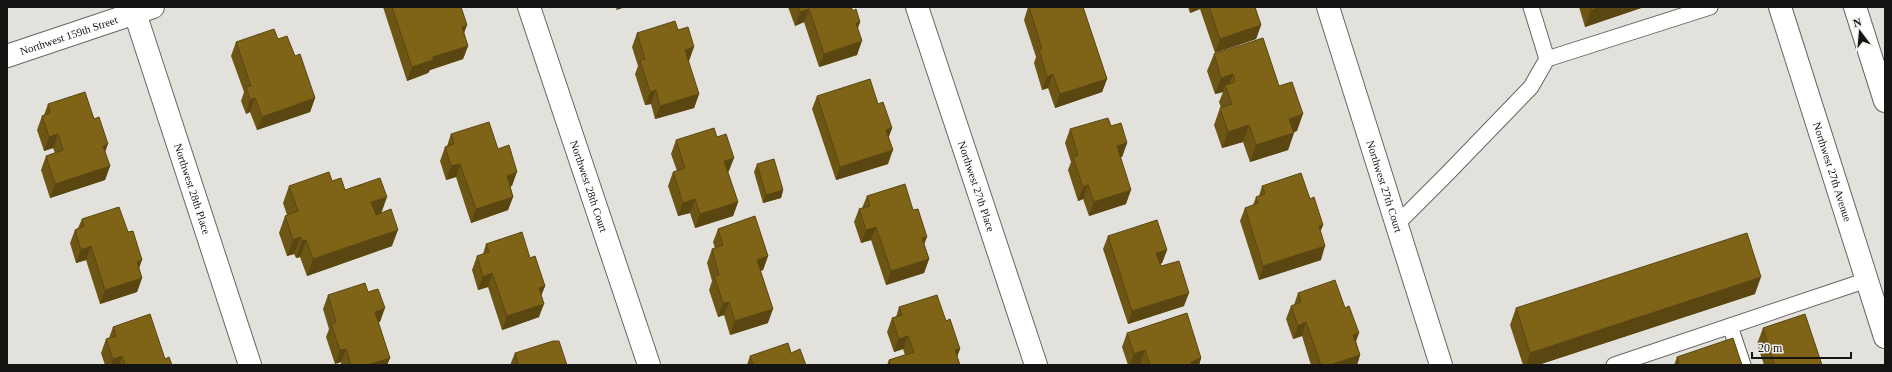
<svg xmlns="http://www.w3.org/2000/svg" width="1892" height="372" viewBox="0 0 1892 372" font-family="'Times New Roman',serif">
	<rect width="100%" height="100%" fill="#e3e1dc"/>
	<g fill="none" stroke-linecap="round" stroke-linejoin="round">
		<g stroke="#686662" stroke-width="17">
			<g id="service">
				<path d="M1531,7L1547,59L1710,7"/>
				<path d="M1397,224L1447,174L1531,87L1547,59"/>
				<path d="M1730,326L1743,365"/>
				<path d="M1614,365L1867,280"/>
			</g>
		</g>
		<g stroke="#686662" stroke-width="24">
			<g id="minor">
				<path id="s1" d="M529,7L649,365"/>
				<path id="s2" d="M917,7L1036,365"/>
				<path id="s3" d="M1328,7L1441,365"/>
				<path id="s4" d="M135,13L250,365"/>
				<path id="s5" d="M7,56L153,7"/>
			</g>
		</g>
		<g stroke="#686662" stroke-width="24">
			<g id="primary">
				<path id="s6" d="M1780,7L1885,337"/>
				<path d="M1855,7L1885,101"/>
			</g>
		</g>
		<use href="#service" stroke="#fff" stroke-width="15"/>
		<use href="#minor" stroke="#fff" stroke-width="22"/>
		<use href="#primary" stroke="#fff" stroke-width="22"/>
	</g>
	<g fill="#6d5615">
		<path d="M383,7H461L464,33L468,46L463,59L430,70L428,73L407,81Z"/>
		<path d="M788,7H851L853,11L860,22L858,28L857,55L819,67L804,22L795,26Z"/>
		<path d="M1028,7H1083L1107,79L1102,92L1055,108L1048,88L1042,90L1034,63L1036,57L1024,20Z"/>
		<path d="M1188,7H1255L1261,25L1256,39L1215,53L1200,9L1190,13Z"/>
		<path d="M1579,7H1644L1585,27Z"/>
		<path d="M678,30L689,61H688L699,94L694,108L655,119L651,104L645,105L635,74L638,66L632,47L637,33Z"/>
		<path d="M278,39L295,56L315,98L310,112L257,130L250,112L246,114L241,101L244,92L231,56L236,42Z"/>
		<path d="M1214,54L1279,86L1297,131L1294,132L1288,150L1250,162L1243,142L1222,148L1214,125L1220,108H1221L1219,102L1223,92L1215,94L1207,71Z"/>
		<path d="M817,96L878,104L892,128L888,138V164L836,180L812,109Z"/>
		<path d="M48,104L105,152L110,166L105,180L50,198L41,170L46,156L55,153L53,148L44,151L37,130L42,116L44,115Z"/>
		<path d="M1111,126L1127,143L1122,157H1120L1126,204L1089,216L1083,199L1078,201L1068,170L1071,162L1065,143L1070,129Z"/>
		<path d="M451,134L498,149L512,186H510L513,197L508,210L471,223L456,177L446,180L440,161L445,147L447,146Z"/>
		<path d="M676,140L729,171L728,172L738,202L733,216L695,228L690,213L678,216L668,186L673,172L677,171L671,154Z"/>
		<path d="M757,164L783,190L781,198L763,203L754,172Z"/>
		<path d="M332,181L381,213L392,246L307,276L300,257L296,258L294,254L287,256L279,233L285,216L287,215L283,203L289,186Z"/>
		<path d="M1262,186L1310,199L1323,225L1320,231L1321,260L1259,280L1240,221L1245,208L1253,205L1256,197L1259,196Z"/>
		<path d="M867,196L924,244L929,259L924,273L886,285L871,240L861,243L854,222L859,209L862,208Z"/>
		<path d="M82,219L139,268L142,278L137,292L100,304L86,260L76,263L70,243L75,230L78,228Z"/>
		<path d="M718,229L768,256L763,270L760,271L768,323L730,335L724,315L718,317L709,290L712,281L707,263L712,249L715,248L713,242Z"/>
		<path d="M1108,236L1167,250L1162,263L1160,264L1161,266L1184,306L1128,324L1103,249Z"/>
		<path d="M486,244L530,258L545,286L541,295L539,317L502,330L488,287L478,290L472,270L477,256L483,254Z"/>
		<path d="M368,292L380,322H378L390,358L387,365H341V362L335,364L326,337L329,329L323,309L328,295Z"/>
		<path d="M1298,293L1356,341L1360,355L1357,365H1311L1302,336L1293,339L1286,319L1291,306L1294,305Z"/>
		<path d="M1755,294L1538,365H1523L1510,325L1516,308Z"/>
		<path d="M899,307L946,321L960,349L957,356L960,365H887L889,360L905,355L903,349L894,352L887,332L892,318L896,317Z"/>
		<path d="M113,327L165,359L172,365H105L101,353L106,339L109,338Z"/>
		<path d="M1763,328L1822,365H1764L1757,344Z"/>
		<path d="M1127,333L1201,358L1199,365H1140V364L1137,365H1128L1122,347Z"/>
		<path d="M515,353L567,365H510Z"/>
		<path d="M791,353L806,365H747L750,356Z"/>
		<path d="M1677,357L1742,365H1674Z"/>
	</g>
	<g fill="#594611">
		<path d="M617,7H626L616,10Z"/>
		<path d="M1192,7H1201L1200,9L1190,13Z"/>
		<path d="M1600,7H1644L1585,27L1591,10Z"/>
		<path d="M809,9L804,22L795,26L800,12Z"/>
		<path d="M860,22L855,35L856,23Z"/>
		<path d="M467,25L462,39V27Z"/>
		<path d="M1261,25L1256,39L1215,53L1220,39Z"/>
		<path d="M862,41L857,55L819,67L824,54Z"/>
		<path d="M468,46L463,59L430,70L428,73L407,81L412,67L433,57Z"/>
		<path d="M694,47L689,61L680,63L685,50Z"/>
		<path d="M1053,74L1048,88L1042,90L1047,77Z"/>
		<path d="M1233,74L1227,90L1225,85L1223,92L1215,94L1221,78Z"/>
		<path d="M1107,79L1102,92L1055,108L1060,94Z"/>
		<path d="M656,90L651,104L645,105L650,92Z"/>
		<path d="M699,94L694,108L655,119L660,106Z"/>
		<path d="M255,98L250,112L246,114L250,100Z"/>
		<path d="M315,98L310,112L257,130L262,117Z"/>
		<path d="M1303,114L1297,131L1283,135L1289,119Z"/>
		<path d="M1249,125L1243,142L1222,148L1228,132Z"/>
		<path d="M892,128L887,142L886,130Z"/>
		<path d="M1294,133L1288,150L1250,162L1256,145Z"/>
		<path d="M58,134L53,148L44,151L49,137Z"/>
		<path d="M1127,143L1122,157L1112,159L1117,146Z"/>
		<path d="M108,144L103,158V146Z"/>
		<path d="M893,150L888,164L836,180L840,167Z"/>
		<path d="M734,158L729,171L719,174L724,161Z"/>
		<path d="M460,164L456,177L446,180L451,166Z"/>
		<path d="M110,166L105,180L50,198L55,184Z"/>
		<path d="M517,172L512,186L502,189L507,176Z"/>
		<path d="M1088,185L1083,199L1078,201L1083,187Z"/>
		<path d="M783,190L781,198L763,203L766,195Z"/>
		<path d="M1131,190L1126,204L1089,216L1094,202Z"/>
		<path d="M387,197L381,214L365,219L371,202Z"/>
		<path d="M513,197L508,210L471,223L476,209Z"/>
		<path d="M695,199L690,213L678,216L683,203Z"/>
		<path d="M738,202L733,216L695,228L700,214Z"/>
		<path d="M1323,225L1318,238L1319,226Z"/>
		<path d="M876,227L871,240L861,243L866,230Z"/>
		<path d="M398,230L392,246L307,276L313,259Z"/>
		<path d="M301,237L294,254L287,256L293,240Z"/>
		<path d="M927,237L922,250V238Z"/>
		<path d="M306,240L300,257L296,258L302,241Z"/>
		<path d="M91,246L86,260L76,263L81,250Z"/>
		<path d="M1325,246L1321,260L1259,280L1263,266Z"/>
		<path d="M1167,250L1162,263L1151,267L1156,253Z"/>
		<path d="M768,256L763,270L752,273L757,260Z"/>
		<path d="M929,259L924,273L886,285L891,271Z"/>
		<path d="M142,260L137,274V262Z"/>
		<path d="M492,273L488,287L478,290L483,277Z"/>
		<path d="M1761,277L1755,294L1538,365H1526L1530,353Z"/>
		<path d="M142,278L137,292L100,304L105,290Z"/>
		<path d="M545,286L540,299L539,288Z"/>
		<path d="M1189,293L1184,306L1128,324L1132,311Z"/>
		<path d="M729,302L724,315L718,317L723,303Z"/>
		<path d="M544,304L539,317L502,330L507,316Z"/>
		<path d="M385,308L380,322L370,325L375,312Z"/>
		<path d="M773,309L768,323L730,335L735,321Z"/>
		<path d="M1306,322L1302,336L1293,339L1298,326Z"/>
		<path d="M1359,333L1354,347L1353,335Z"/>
		<path d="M908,336L903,349L894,352L899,339Z"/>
		<path d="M346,349L341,362L335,364L340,350Z"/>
		<path d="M960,349L955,362V350Z"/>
		<path d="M1145,350L1140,364L1137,365H1130L1134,354Z"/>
		<path d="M1360,355L1357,365H1330Z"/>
		<path d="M122,356L119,365H111L113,359Z"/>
		<path d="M390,358L387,365H367Z"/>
		<path d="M1201,358L1199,365H1190L1191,362Z"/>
	</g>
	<g fill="#7f6418" stroke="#594611">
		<path d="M392,7H461L467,25L462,27L468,46L433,57V60L412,67Z"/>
		<path d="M798,7H851L853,11L856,9L860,22L856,23L862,41L824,54L809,9L800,12Z"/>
		<path d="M1029,7H1083L1107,79L1060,94L1053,74L1047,77L1039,50L1042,49Z"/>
		<path d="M1209,7H1255L1261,25L1220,39Z"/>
		<path d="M1590,7H1600L1591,10Z"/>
		<path d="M675,21L678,30L688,27L694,47L685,50L699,94L660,106L656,90L650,92L640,61L645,59L637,33Z"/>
		<path d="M274,29L278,39L287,36L295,56L300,54L315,98L262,117L255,98L250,100L246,87L251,86L236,42Z"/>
		<path d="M1263,38L1279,86L1292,82L1303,114L1289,119L1294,133L1256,145L1249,125L1228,132L1220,108L1232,104L1225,85L1235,82L1233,74L1221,78L1214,54Z"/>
		<path d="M870,79L878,104L883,102L892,128L886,130L893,150L840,167L817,96Z"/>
		<path d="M85,92L94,119L99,117L108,144L103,146L110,166L55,184L46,156L63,150L58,134L49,137L42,116L50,113L48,104Z"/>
		<path d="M1108,118L1111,126L1121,123L1127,143L1117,146L1131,190L1094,202L1088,185L1083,187L1073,157L1078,155L1070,129Z"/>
		<path d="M489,122L498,149L509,145L517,172L507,176L513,197L476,209L460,164L451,166L445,147L454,144L451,134Z"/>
		<path d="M714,128L717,137L726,134L734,158L724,161L738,202L700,214L695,199L683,203L673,172L685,168L676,140Z"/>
		<path d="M774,159L783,190L766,195L757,164Z"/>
		<path d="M329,172L332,181L341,178L345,190L380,178L387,197L371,202L376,215L391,209L398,230L313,259L306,240L302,241L301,237L293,240L285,216L298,211L289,186Z"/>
		<path d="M1301,173L1310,199L1314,197L1323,225L1319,226L1325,246L1263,266L1245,208L1258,203L1256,197L1265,194L1262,186Z"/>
		<path d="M905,184L913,210L918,209L927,237L922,238L929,259L891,271L876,227L866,230L859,209L870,206L867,196Z"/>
		<path d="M119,207L128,232L133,231L142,260L137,262L142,278L105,290L91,246L81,250L75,230L84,226L82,219Z"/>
		<path d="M755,216L768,256L757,260L773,309L735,321L729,302L723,303L714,276L719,275L712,249L723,245L718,229Z"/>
		<path d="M1157,220L1167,250L1156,253L1161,266L1179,261L1189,293L1132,311L1108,236Z"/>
		<path d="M522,232L530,258L535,256L545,286L539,288L544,304L507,316L492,273L483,277L477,256L489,252L486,244Z"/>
		<path d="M1747,233L1761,277L1530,353L1516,308Z"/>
		<path d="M1335,280L1345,308L1349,306L1359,333L1353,335L1360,355L1330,365H1321L1306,322L1298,326L1291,306L1301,302L1298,293Z"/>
		<path d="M365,283L368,292L378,289L385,308L375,312L390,358L367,365H351L346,349L340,350L331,324L336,322L328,295Z"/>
		<path d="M937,295L946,321L950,319L960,349L955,350L960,365H890L889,360L914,352L908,336L899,339L892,318L902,315L899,307Z"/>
		<path d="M1187,313L1201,358L1191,362L1192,365H1150L1145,350L1134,354L1127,333Z"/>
		<path d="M150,314L165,359L169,357L172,365H125L122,356L113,359L106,339L116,336L113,327Z"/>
		<path d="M1805,314L1822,365H1775L1763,328Z"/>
		<path d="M1733,338L1742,365H1679L1677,357Z"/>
		<path d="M553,341H559L567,365H511L518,363L515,353Z"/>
		<path d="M788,343L791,353L800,349L806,365H753L750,356Z"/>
	</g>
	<g text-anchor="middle" stroke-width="3" stroke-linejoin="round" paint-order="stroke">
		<g font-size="11" fill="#141412" stroke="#f0eee9">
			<text dy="4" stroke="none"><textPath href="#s5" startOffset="65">Northwest 159th Street</textPath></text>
			<text dy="4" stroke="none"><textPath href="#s6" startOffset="173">Northwest 27th Avenue</textPath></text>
			<text dy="4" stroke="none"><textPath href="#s1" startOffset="189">Northwest 28th Court</textPath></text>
			<text dy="4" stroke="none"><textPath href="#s2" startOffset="189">Northwest 27th Place</textPath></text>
			<text dy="4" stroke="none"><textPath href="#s3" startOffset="188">Northwest 27th Court</textPath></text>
			<text dy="4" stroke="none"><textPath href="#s4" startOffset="185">Northwest 28th Place</textPath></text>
		</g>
	</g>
	<rect width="1892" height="372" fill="none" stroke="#141412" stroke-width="16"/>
	<g transform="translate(1860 32) rotate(344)" stroke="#f0eee9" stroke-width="3" paint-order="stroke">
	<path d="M0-3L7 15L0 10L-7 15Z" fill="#141412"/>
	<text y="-6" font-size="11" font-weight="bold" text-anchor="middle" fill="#141412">N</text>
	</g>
	<path d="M1752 352v6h99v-6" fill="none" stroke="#141412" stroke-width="2"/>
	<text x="1758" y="352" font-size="12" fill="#141412" stroke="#f0eee9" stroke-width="3" paint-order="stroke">20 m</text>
</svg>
